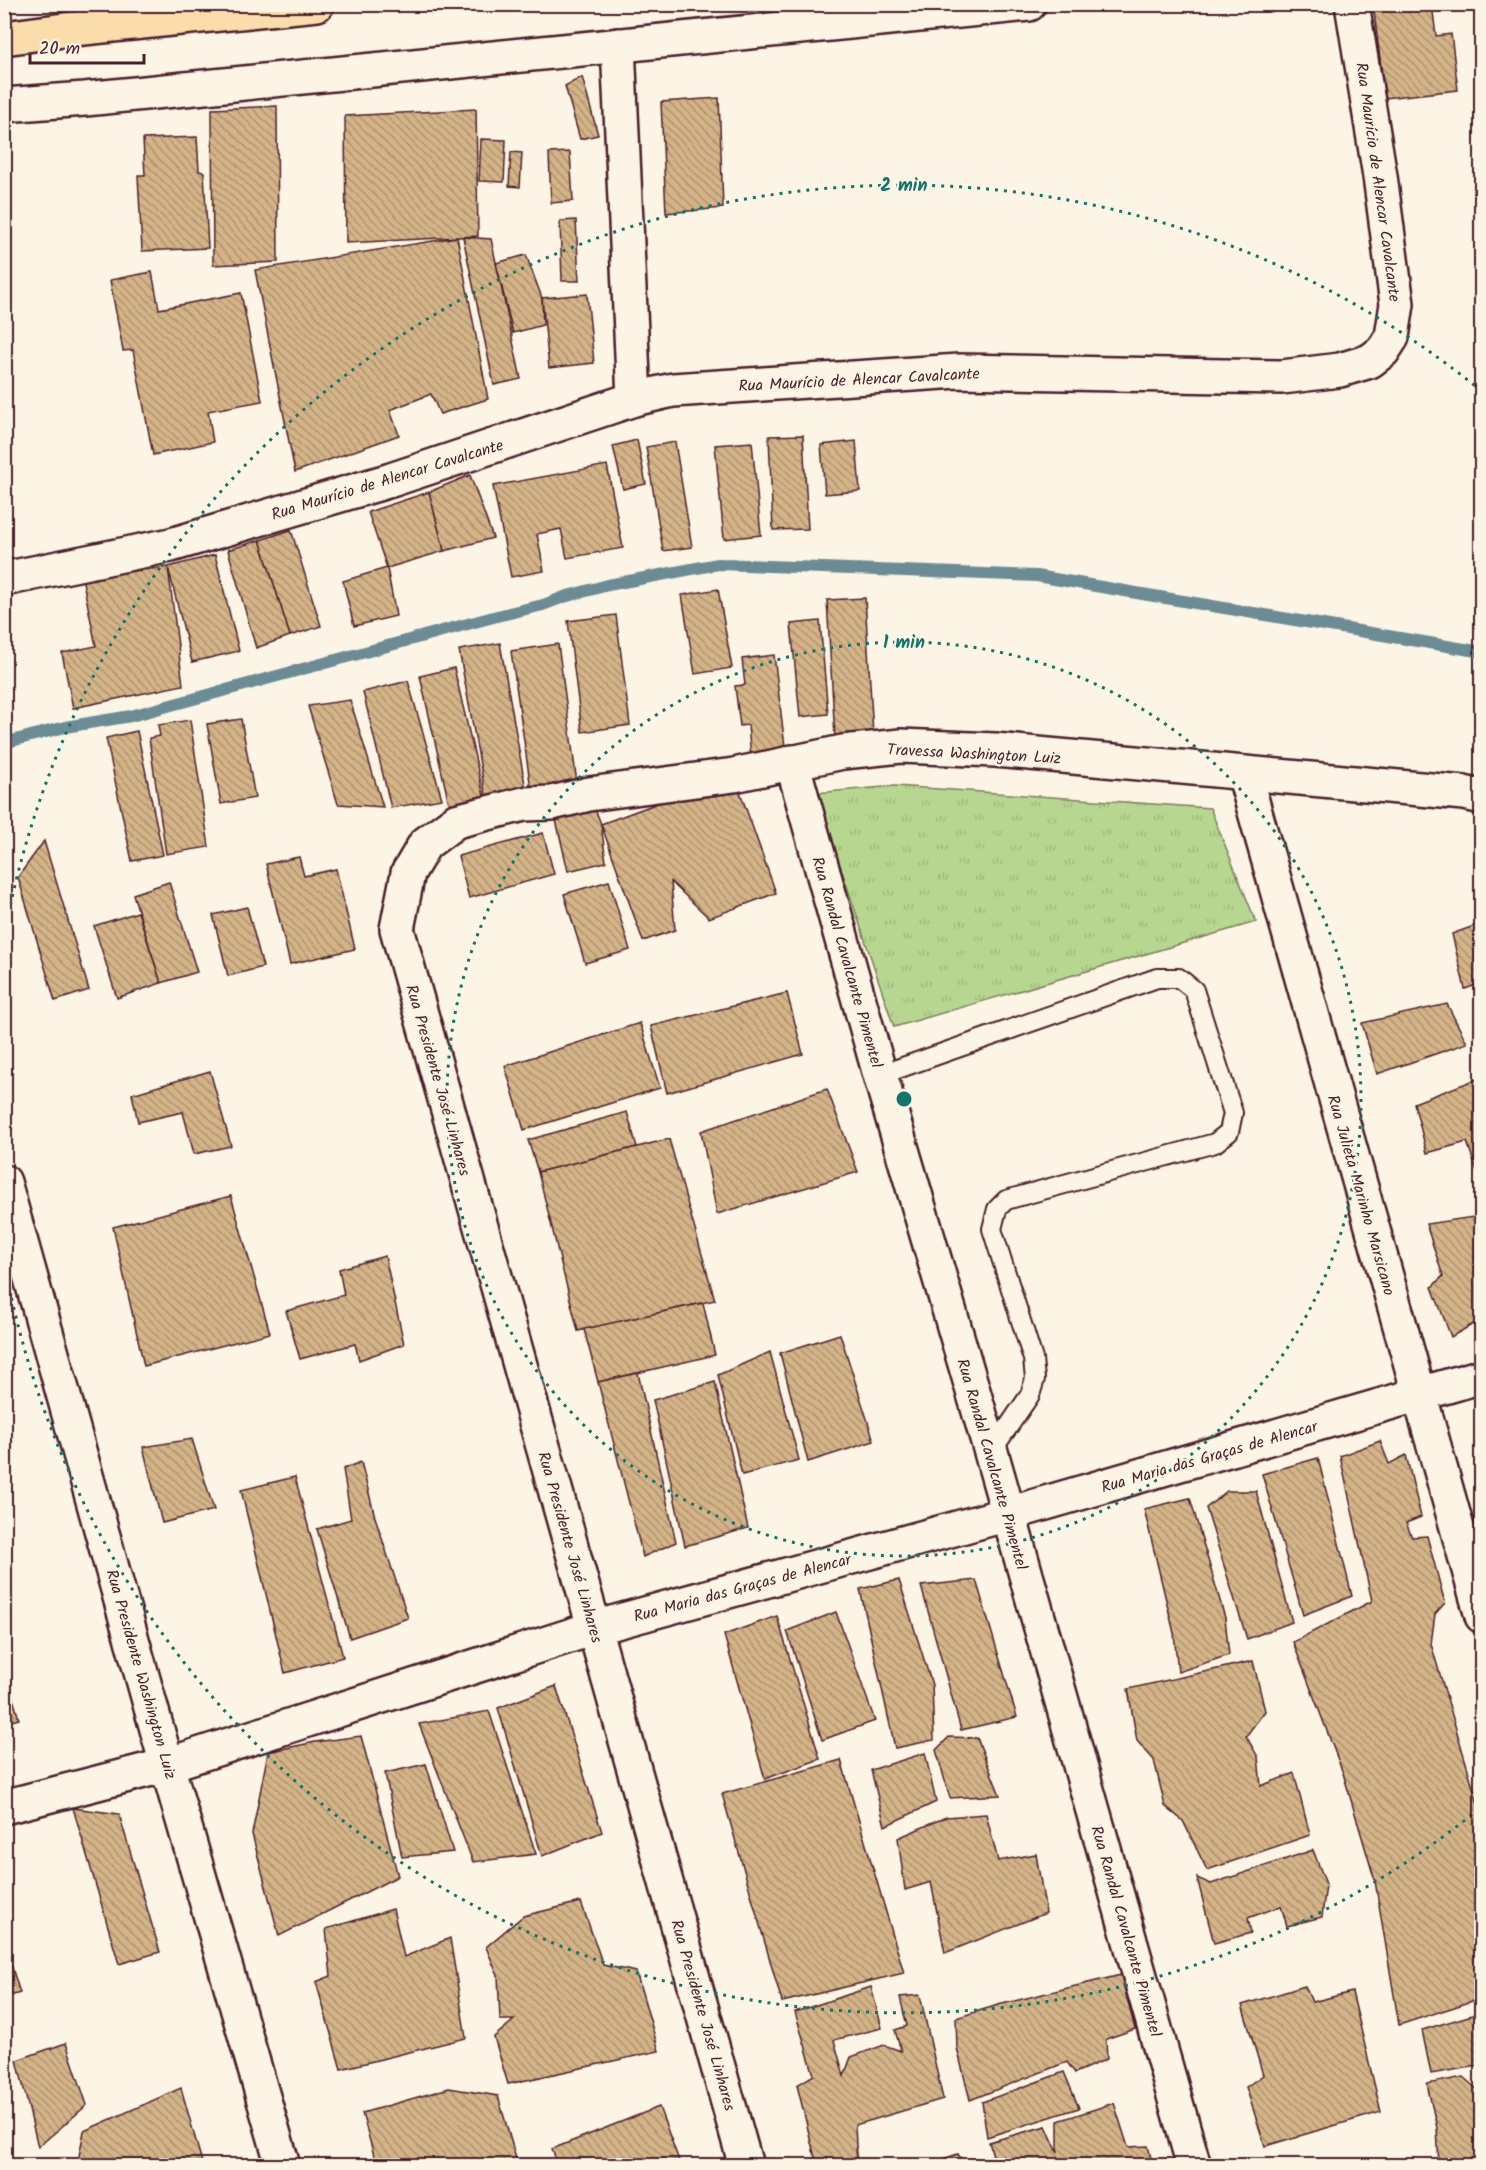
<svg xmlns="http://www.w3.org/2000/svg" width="1486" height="2170" viewBox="0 0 1486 2170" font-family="Kalam,sans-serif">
	<defs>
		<pattern id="grass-tufts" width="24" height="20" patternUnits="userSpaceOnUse" patternTransform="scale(1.5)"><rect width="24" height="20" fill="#b7d790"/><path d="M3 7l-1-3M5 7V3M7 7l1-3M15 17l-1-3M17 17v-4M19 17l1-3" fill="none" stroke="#9fb87c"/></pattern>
		<pattern id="building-back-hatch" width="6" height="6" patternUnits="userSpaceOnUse" patternTransform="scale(1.5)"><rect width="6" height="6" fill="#d4b487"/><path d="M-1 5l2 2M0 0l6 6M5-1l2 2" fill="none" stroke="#ae926f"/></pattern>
	</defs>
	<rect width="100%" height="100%" fill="#fcf5e5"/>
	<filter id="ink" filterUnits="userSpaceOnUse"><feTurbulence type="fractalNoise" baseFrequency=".0167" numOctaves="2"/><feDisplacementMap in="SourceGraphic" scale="12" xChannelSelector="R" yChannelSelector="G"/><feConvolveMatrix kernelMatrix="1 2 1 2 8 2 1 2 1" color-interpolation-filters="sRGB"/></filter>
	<g filter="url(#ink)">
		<path fill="url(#grass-tufts)" stroke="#807b5e" stroke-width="1.5" d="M895,786L1210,808L1256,922L894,1027L816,793Z"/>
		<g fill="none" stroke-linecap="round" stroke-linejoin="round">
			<path stroke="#6c8c95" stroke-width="12" d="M4,743L65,727L131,716L497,616L543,605L564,597L608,585L718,564L1037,576L1482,652"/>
		</g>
		<g fill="url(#building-back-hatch)" stroke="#4a1f2b" stroke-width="1.5">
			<path d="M1373,4H1432L1436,36L1451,34L1458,90L1385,98Z"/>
			<path d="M582,77L598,135L580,139L565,86Z"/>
			<path d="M719,98L723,208L666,213L661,102Z"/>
			<path d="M277,106L278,262L213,265L212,109Z"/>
			<path d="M476,109L478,236L346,243L345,116Z"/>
			<path d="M197,137L199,171L204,172L208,248L142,251L138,175H145L143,139Z"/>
			<path d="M481,139L506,140L504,182L479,181Z"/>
			<path d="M511,152L522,153L520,187L509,186Z"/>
			<path d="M570,152L573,201L551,203L549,153Z"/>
			<path d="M576,220L579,281H562L560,221Z"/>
			<path d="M457,237L488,399L440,414L431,394L390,410L399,435L295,472L255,270Z"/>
			<path d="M463,237L491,239L521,379L494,385Z"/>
			<path d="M526,255L542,298L543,325L513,333L496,263Z"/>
			<path d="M152,272L159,309L241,293L262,401L208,411L213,442L153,455L133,350L123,351L110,280Z"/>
			<path d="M587,294L594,363L549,368L542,298Z"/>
			<path d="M803,435L808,529L773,530L769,436Z"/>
			<path d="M637,440L646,484L623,489L613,446Z"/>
			<path d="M856,441L860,491L825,494L821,445Z"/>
			<path d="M675,442L692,547L663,551L646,447Z"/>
			<path d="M752,442L761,535L724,539L715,445Z"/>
			<path d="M607,465L623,548L567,558L561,529L537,534L544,571L511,577L493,486Z"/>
			<path d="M470,475L493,538L444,551L429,492Z"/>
			<path d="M429,492L444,551L387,568L368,512Z"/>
			<path d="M291,530L321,626L290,636L260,540Z"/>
			<path d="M260,540L290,636L256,648L228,550Z"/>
			<path d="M215,555L239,651L192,662L168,567Z"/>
			<path d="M168,567L183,685L73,708L62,653L96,646L82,577Z"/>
			<path d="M387,568L396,616L354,626L343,581Z"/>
			<path d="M718,589L732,668L695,674L682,595Z"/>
			<path d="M865,598L873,735L835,738L827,600Z"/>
			<path d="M616,615L630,725L582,732L568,621Z"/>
			<path d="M820,621L828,714L800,717L791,624Z"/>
			<path d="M500,643L526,790L486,797L459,650Z"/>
			<path d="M558,644L577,783L531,789L511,651Z"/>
			<path d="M774,655L786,755L751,758L748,725L740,726L735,686L745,685L742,659Z"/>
			<path d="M454,668L485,800L450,808L420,676Z"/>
			<path d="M408,681L442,799L391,808L363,692Z"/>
			<path d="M350,700L383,807L338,804L308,706Z"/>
			<path d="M241,719L255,798L221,804L207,724Z"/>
			<path d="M190,720L209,847L166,854L149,738L160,736L158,725Z"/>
			<path d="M137,731L163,855L132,861L106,738Z"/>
			<path d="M734,775L776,893L709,918L671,882L675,930L643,941L601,824Z"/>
			<path d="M589,794L601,824L606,862L568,871L552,803Z"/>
			<path d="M543,833L554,874L469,898L458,856Z"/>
			<path d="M44,841L89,990L55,1001L18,877Z"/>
			<path d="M299,857L304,876L336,869L355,949L290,964L266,864Z"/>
			<path d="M609,881L630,950L585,963L564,894Z"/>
			<path d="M169,882L197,972L161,983L133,894Z"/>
			<path d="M247,907L263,967L228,976L213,915Z"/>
			<path d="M138,912L161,983L117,998L94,926Z"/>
			<path d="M1482,923V983L1465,989L1452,934Z"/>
			<path d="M787,993L803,1054L667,1093L651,1026Z"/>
			<path d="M1447,1004L1467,1043L1377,1074L1362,1023Z"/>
			<path d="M640,1023L660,1088L524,1130L505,1066Z"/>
			<path d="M210,1071L231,1146L194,1154L183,1112L138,1122L132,1094Z"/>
			<path d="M1482,1077V1185L1467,1142L1427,1153L1414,1103Z"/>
			<path d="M827,1089L858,1172L717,1214L701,1131Z"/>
			<path d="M627,1112L637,1147L538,1172L528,1140Z"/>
			<path d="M669,1139L715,1300L578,1331L538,1172Z"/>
			<path d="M231,1196L270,1333L144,1366L113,1227Z"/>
			<path d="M1480,1216L1482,1222V1319L1451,1337L1432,1287L1443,1276L1426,1224Z"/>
			<path d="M385,1256L404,1344L359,1360L355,1344L300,1359L286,1311L344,1295L339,1269Z"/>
			<path d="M703,1303L715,1355L598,1382L584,1329Z"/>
			<path d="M840,1334L874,1441L808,1462L780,1353Z"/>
			<path d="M770,1352L799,1460L742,1475L718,1375Z"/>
			<path d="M638,1373L676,1542L643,1557L598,1382Z"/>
			<path d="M715,1382L748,1528L685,1546L653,1400Z"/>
			<path d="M192,1439L214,1510L162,1523L143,1447Z"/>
			<path d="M1380,1441L1389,1464L1406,1455L1421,1517L1406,1523L1412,1537L1427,1536L1445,1603L1435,1614L1431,1644L1482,1817V1998L1399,2025L1375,1881L1343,1773L1293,1642L1372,1601L1340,1456Z"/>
			<path d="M1318,1458L1352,1596L1303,1615L1262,1474Z"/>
			<path d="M361,1462L375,1517L408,1618L350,1638L317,1529L351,1519L343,1469Z"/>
			<path d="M295,1477L343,1657L285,1673L241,1490Z"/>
			<path d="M1227,1491H1256L1292,1622L1247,1639L1206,1508Z"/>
			<path d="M1190,1498L1225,1618L1229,1655L1178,1672L1174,1633L1144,1509Z"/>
			<path d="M899,1580L932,1685L934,1740L895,1748L860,1589Z"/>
			<path d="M976,1580L1017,1717L961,1730L921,1586Z"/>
			<path d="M836,1612L875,1721L822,1740L787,1631Z"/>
			<path d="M777,1616L820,1759L765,1779L724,1635Z"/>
			<path d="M1253,1661L1265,1711L1246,1736L1258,1757L1261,1786L1294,1773L1310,1835L1207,1870L1183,1821L1165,1806L1154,1760L1137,1741L1128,1689Z"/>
			<path d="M4,1668L19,1719L4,1723Z"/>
			<path d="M556,1686L602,1832L542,1856L498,1708Z"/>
			<path d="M489,1711L536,1854L473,1862L419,1724Z"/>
			<path d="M361,1736L398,1876L279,1936L252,1834L268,1752L315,1742Z"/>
			<path d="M949,1737L977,1738L1000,1795L950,1798L936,1750Z"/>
			<path d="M925,1753L936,1802L885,1826L871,1770Z"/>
			<path d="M841,1760L904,1973L782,2002L722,1794Z"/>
			<path d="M426,1764L453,1852L402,1857L385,1773Z"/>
			<path d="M73,1808L119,1814L160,1952L119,1964Z"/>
			<path d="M986,1814L998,1861L1036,1854L1046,1913L945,1953L931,1882L905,1890L898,1838L946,1817Z"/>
			<path d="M1313,1850L1326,1884L1322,1917L1287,1926L1281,1906L1248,1918L1251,1933L1214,1943L1197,1878L1211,1884Z"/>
			<path d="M581,1902L603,1965L636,1972L659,2051L508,2084L494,2037L514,2020H500L498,1976L486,1947L523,1916Z"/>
			<path d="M393,1909L404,1957L450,1938L466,2038L341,2069L316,1982L331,1976L326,1929Z"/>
			<path d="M4,1942L20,1993L4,1998Z"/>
			<path d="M1121,1975L1135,2029L1106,2039L1107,2059L1075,2073L1067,2062L970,2100L957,2048L956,2018L998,2005Z"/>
			<path d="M1305,1986L1312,2002L1352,1992L1381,2112L1265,2146L1246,2087L1263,2075L1242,2005Z"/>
			<path d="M871,1987L882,2028L834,2040L844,2076L851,2057L884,2045L901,2051L895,2030L907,2026L900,1997L920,1995L943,2099L855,2125L857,2166H817L797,2085L814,2075L795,2012Z"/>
			<path d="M1482,2012V2065L1431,2074L1422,2030Z"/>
			<path d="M66,2043L87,2105L38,2147L17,2060Z"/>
			<path d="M1064,2072L1079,2108L987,2137L982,2102Z"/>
			<path d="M1463,2077L1479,2091L1482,2090V2163L1472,2166H1439L1437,2128L1427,2084Z"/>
			<path d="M181,2088L203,2166H77L84,2131Z"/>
			<path d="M449,2088L498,2096L517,2162L503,2166H377L362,2113Z"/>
			<path d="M1114,2103L1128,2147L1148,2146L1153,2166H996L989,2142L1046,2126L1058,2153V2121Z"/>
			<path d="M659,2107L681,2166H558L552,2149Z"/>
			<path d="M958,2154L965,2166H922Z"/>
		</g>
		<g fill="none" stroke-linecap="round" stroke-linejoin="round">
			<g stroke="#4a1f2b" stroke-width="22">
				<path id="lane" d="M880,1075L1157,978H1179L1194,990L1233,1113L1229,1132L1215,1143L1006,1200L997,1209L992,1229L1033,1359L1035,1379L1030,1395L991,1452"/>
			</g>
			<g stroke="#4a1f2b" stroke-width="38">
				<g id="street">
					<path d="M618,45L634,399"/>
					<path d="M4,579L171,545L391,480L634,399L673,390L959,371L1282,377L1340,370L1370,361L1383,351L1392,337L1397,304L1380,176L1352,4"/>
					<path d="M792,762L880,1075L991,1452L1194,2166"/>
					<path d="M1244,773L1482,1616"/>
					<path d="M4,1807L167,1765L594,1628L1008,1514L1482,1376"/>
					<path d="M746,2166L397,929L408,873L425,844L456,821L524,804L552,803L589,794L734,775L843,752L901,746L995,750L1464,793L1482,797"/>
				</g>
			</g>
			<g stroke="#4a1f2b" stroke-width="38">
				<g id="secondary">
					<path d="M4,105L85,99L1029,4"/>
					<path d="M4,1182L167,1765L283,2166"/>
				</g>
			</g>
			<g stroke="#4a1f2b" stroke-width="38">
				<path id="highway" d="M4,38L64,30L317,4"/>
			</g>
			<use href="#lane" stroke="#fcf5e5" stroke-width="18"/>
			<use href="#street" stroke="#fcf5e5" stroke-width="33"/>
			<use href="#secondary" stroke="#fcf5e5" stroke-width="33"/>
			<use href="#highway" stroke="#fbddab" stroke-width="33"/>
		</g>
	</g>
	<g fill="none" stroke="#0f766e" stroke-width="3" stroke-dasharray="3 6">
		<circle cx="904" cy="1099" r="457"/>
		<path d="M1479 1809A914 914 0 0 1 5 1266M5 932A914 914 0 0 1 1479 389"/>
	</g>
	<g text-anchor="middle" stroke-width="4.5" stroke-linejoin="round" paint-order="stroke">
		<g font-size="16" fill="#4a1f2b" stroke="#fcf5e5">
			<text transform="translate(1379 182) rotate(82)" y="6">Rua Maurício de Alencar Cavalcante</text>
			<text transform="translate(859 379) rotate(-3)" y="6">Rua Maurício de Alencar Cavalcante</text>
			<text transform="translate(387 479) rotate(-17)" y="6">Rua Maurício de Alencar Cavalcante</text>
			<text transform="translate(974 753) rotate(3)" y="6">Travessa Washington Luiz</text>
			<text transform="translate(848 962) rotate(74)" y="6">Rua Randal Cavalcante Pimentel</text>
			<text transform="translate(439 1080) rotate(74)" y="6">Rua Presidente José Linhares</text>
			<text transform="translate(1362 1195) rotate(74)" y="6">Rua Julieta Marinho Marsicano</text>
			<text transform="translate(1209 1456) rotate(-16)" y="6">Rua Maria das Graças de Alencar</text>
			<text transform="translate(993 1464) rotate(74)" y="6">Rua Randal Cavalcante Pimentel</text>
			<text transform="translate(571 1547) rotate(74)" y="6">Rua Presidente José Linhares</text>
			<text transform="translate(742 1587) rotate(-15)" y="6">Rua Maria das Graças de Alencar</text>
			<text transform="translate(142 1674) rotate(74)" y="6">Rua Presidente Washington Luiz</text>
			<text transform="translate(1127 1931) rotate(74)" y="6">Rua Randal Cavalcante Pimentel</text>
			<text transform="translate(704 2015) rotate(74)" y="6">Rua Presidente José Linhares</text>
		</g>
	</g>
	<circle cx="904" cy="1099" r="9" fill="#0f766e" stroke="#fcf5e5" stroke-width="3"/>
	<g font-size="18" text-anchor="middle" font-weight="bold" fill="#0f766e" stroke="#fcf5e5" stroke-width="4.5" stroke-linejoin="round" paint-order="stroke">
		<text x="904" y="191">2 min</text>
		<text x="904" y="648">1 min</text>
	</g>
	<rect width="1486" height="2170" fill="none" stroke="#fcf5e5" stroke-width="24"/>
	<rect x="12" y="12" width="1462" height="2146" fill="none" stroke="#4a1f2b" stroke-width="2" filter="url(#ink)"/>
	<path d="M30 54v9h114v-9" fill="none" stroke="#4a1f2b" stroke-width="3"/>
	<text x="39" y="54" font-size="18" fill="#4a1f2b" stroke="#fcf5e5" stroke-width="4.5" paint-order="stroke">20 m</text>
</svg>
